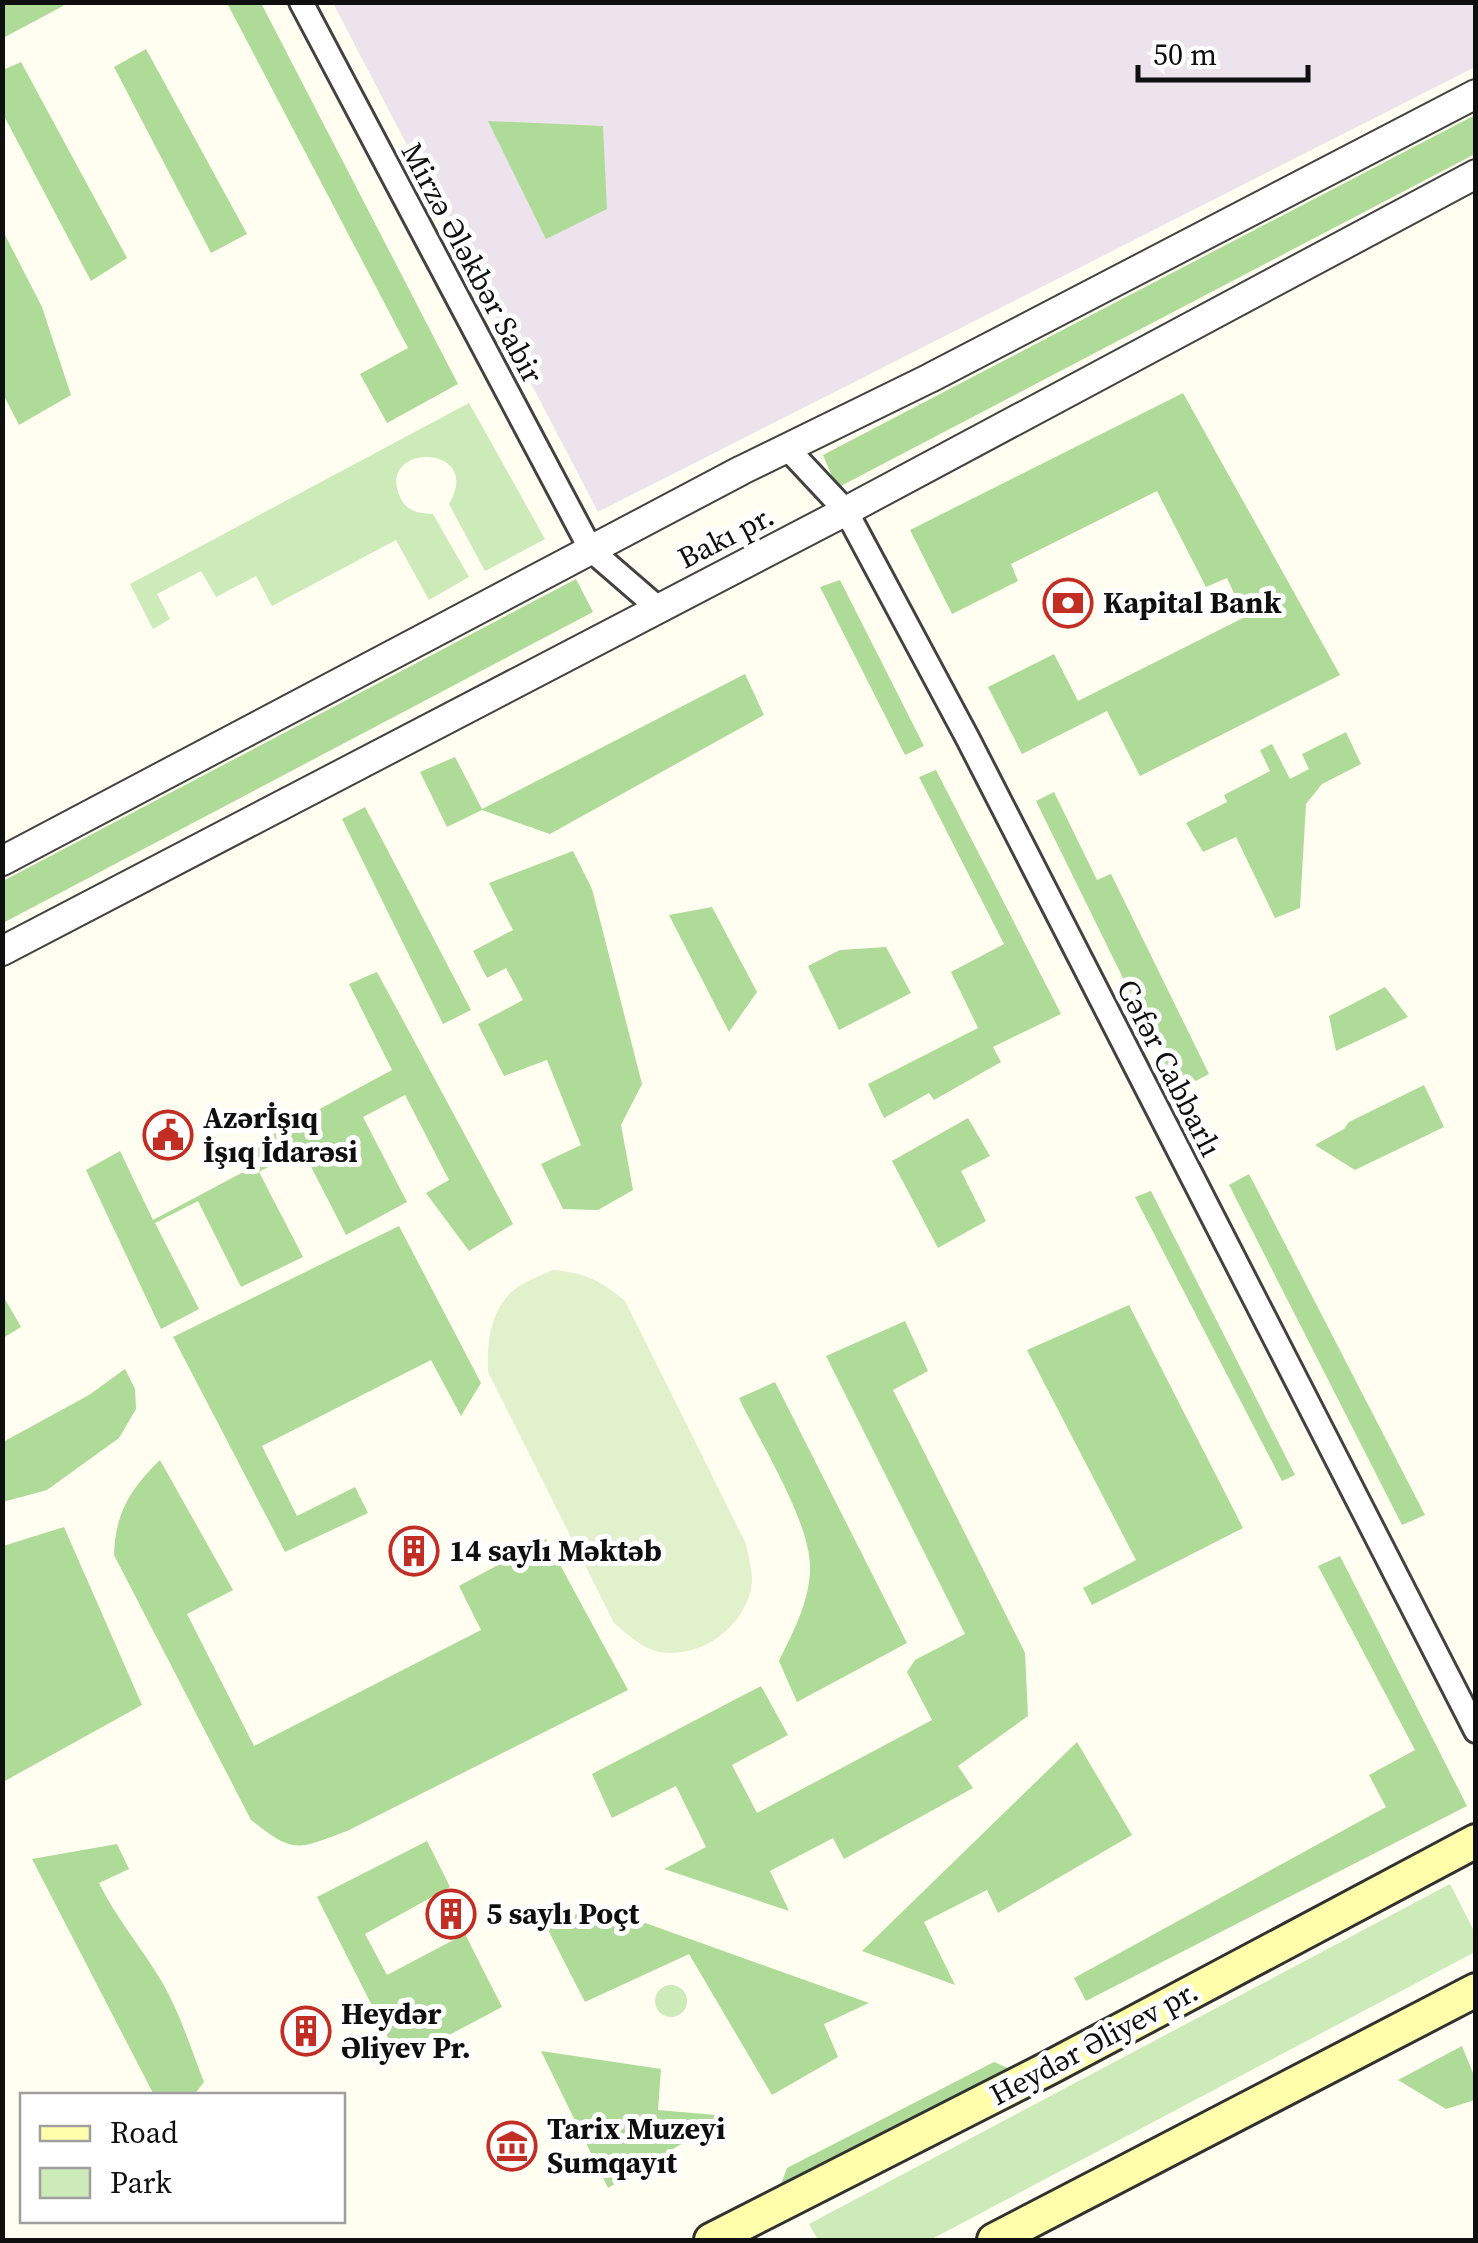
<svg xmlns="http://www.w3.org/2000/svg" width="1478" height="2243" viewBox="0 0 1478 2243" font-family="'Source Serif 4',serif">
	<rect width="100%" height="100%" fill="#fffef0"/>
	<path fill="#ede3ed" d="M333,3H1475V67L598,512Z"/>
	<g fill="#cdeab9">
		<path d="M469,403L545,539L485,571L449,504C485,443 375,442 400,497C407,512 418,513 433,514L469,577L429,600L396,540L272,606L256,576L216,597L201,571L157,594L170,619L153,629L130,584Z"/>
		<path d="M1450,1884L1475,1933V1952L930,2240H818L809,2224Z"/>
		<circle cx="671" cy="2001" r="16"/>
	</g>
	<g fill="#afdb98">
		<path d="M3,2L62,3L63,6L3,38Z"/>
		<path d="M227,3H261L458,384L387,423L360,374L408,348Z"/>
		<path d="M146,49L247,234L211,253L114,67Z"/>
		<path d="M21,62L127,258L91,281L3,114V70Z"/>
		<path d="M1475,115V154L837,488L823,455Z"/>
		<path d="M488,121L603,126L607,209L546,239Z"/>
		<path d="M3,231L42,307L71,395L19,425L3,394Z"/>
		<path d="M1183,393L1340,675L1140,776L1107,711L1022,754L988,687L1054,654L1078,701L1245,617L1227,578L1206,587L1157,491L1011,564L1018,581L952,614L910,530Z"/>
		<path d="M576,579L593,612L3,923V881Z"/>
		<path d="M840,580L924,746L905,755L820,587Z"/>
		<path d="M745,674L764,715L550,834L482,810L447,827L420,772L455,757L482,809Z"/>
		<path d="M1346,732L1361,764L1322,784L1306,804L1300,908L1275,918L1236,837L1203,852L1186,823L1227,802L1224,795L1270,771L1260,750L1272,744L1290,779L1309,769L1302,754Z"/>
		<path d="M936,770L1061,1014L993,1047L1001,1062L934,1100L929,1093L884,1118L868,1084L978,1028L951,972L1004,944L919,777Z"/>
		<path d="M1054,792L1097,880L1111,874L1209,1074L1178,1090L1036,801Z"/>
		<path d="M365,807L471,1010L443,1024L342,819Z"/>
		<path d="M573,851L592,889L642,1084L621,1125L633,1190L598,1210L563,1209L541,1164L581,1145L547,1060L504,1076L478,1024L523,1000L506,968L487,978L473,951L513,930L489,883Z"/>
		<path d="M712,907L757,992L729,1032L669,915Z"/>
		<path d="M886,947L911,993L839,1030L808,966L840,950Z"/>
		<path d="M377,972L513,1224L469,1251L426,1193L449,1180L405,1095L363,1117L407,1202L346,1235L302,1149L259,1172L303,1257L241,1287L198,1201L155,1223L199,1309L161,1329L86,1170L120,1151L153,1220L249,1169L240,1152L392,1070L349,984Z"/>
		<path d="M1385,987L1408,1017L1336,1051L1329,1016Z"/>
		<path d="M1424,1085L1444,1127L1355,1170L1315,1145L1344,1129L1349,1122Z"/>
		<path d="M968,1118L990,1156L961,1171L986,1221L938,1248L892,1161Z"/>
		<path d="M1249,1174L1425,1515L1402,1525L1229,1185Z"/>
		<path d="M1151,1191L1295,1475L1282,1481L1135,1197Z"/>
		<path d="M399,1226L481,1383L461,1416L431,1360L262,1446L297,1516L355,1487L368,1513L285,1552L173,1337Z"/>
		<path d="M2,1294L21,1327L3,1338H2Z"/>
		<path d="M1129,1305L1243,1528L1092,1605L1083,1588L1136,1560L1027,1350Z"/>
		<path d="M905,1321L928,1371L893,1390L1025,1653L1028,1716L958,1766L973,1788L844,1859L833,1838L770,1871L789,1911L664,1869L706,1847L676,1786L612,1818L592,1774L761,1686L788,1735L732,1765L757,1813L932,1720L907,1672L915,1660L965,1634L826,1356Z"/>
		<path d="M125,1369L135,1389L136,1409L119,1438L47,1490L3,1502V1442L89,1395Z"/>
		<path d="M775,1382L907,1643L797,1702L779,1661C793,1632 808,1605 810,1572C813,1525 760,1443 739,1398Z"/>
		<path d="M160,1460L233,1590L187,1614L254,1746L481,1630L459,1586L546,1539L628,1690L347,1831C296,1850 294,1854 251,1820L114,1555C115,1513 131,1488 160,1460Z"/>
		<path d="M64,1527L142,1705L3,1782V1546Z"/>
		<path d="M1340,1556L1467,1806L1086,2001L1074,1978L1386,1807L1369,1775L1415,1750L1318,1566Z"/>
		<path d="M1077,1742L1132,1835L998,1913L987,1890L924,1922L955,1985L862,1951Z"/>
		<path d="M427,1841L450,1887L365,1934L387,1975L465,1934L502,2007L400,2061L317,1897Z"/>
		<path d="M117,1844L129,1869L99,1883C116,1918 142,1948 162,1982C180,2013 191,2049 204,2082L194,2095H154L32,1859Z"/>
		<path d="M595,1905L869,2003L824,2024L838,2057L772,2095L689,1954L585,2002L547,1928Z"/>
		<path d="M1462,2046L1475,2078V2100L1446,2109L1398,2080Z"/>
		<path d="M541,2051L661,2069L658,2110L728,2116L608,2188Z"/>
		<path d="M994,2062L1015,2071L778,2192L787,2168Z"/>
	</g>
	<path fill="#e0f1cb" d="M552,1270C583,1272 602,1281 625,1301L746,1544C748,1556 753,1572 752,1583C747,1625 702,1659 660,1652C643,1649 627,1634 614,1623L488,1372C487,1343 490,1309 515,1289C525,1281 541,1276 552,1270Z"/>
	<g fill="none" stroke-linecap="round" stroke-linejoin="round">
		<g stroke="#424242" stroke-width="28">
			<g id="minor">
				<path d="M301,2L591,550L658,608"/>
				<path d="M787,448L846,511L968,739L1476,1731"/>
			</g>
		</g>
		<g stroke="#424242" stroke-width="32">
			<g id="tertiary">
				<path d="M2,861L742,470L930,378L1476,94"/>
				<path d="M2,951L846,511L1476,174"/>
			</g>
		</g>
		<g stroke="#313131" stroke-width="38">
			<g id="secondary">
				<path d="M711,2240L1049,2068L1476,1841"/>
				<path d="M994,2240L1476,1990"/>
			</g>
		</g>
		<use href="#minor" stroke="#fff" stroke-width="22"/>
		<use href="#tertiary" stroke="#fff" stroke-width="28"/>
		<use href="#secondary" stroke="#ffffab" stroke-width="32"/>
	</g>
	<defs>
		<g id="bank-ring" transform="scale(2.5)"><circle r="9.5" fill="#fff" stroke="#c22d24" stroke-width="1.5"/><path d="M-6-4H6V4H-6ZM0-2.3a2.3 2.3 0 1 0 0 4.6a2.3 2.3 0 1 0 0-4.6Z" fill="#c22d24"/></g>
		<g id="civic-ring" transform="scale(2.5)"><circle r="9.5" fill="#fff" stroke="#c22d24" stroke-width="1.5"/><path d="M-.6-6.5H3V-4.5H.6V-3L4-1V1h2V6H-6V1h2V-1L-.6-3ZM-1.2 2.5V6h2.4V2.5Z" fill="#c22d24"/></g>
		<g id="building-ring" transform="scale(2.5)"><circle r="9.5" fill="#fff" stroke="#c22d24" stroke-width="1.5"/><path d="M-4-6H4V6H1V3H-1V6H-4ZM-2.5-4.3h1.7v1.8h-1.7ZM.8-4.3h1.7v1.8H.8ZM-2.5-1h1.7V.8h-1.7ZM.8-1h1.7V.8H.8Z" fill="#c22d24"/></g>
		<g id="museum-ring" transform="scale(2.5)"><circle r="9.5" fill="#fff" stroke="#c22d24" stroke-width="1.5"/><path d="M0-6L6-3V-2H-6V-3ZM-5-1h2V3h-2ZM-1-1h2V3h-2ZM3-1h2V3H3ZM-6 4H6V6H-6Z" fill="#c22d24"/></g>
	</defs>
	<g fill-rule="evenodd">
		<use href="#bank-ring" x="1068" y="603"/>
		<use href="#civic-ring" x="168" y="1135"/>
		<use href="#building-ring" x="414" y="1551"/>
		<use href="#building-ring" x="451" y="1914"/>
		<use href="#building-ring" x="306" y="2031"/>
		<use href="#museum-ring" x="512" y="2146"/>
	</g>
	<g text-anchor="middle" stroke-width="10" stroke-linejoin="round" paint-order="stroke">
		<g font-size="30" fill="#0f0f0f" stroke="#fff">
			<text transform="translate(472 263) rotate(62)" y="10">Mirzə Ələkbər Sabir</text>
			<text transform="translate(726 537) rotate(-27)" y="10">Bakı pr.</text>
			<text transform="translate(1169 1068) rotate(63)" y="10">Cəfər Cabbarlı</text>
			<text transform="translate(1094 2043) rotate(-28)" y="10">Heydər Əliyev pr.</text>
		</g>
		<g font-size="30" font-weight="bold" fill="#0f0f0f" stroke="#fff" text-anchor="start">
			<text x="1103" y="613">Kapital Bank</text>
			<text x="203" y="1128">Azərİşıq<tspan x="203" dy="34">İşıq İdarəsi</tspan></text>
			<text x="449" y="1561">14 saylı Məktəb</text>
			<text x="486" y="1924">5 saylı Poçt</text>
			<text x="341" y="2024">Heydər<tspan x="341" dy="34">Əliyev Pr.</tspan></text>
			<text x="547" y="2139">Tarix Muzeyi<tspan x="547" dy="34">Sumqayıt</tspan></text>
		</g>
	</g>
	<rect width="1478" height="2243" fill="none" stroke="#0f0f0f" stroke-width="10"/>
	<rect x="20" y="2093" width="325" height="130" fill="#ffffff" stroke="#9f9f9f" stroke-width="2.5"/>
	<rect x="40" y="2126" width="50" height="15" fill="#ffffab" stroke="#9f9f9f" stroke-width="2.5"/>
	<text x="110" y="2143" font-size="30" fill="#0f0f0f">Road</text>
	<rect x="40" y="2168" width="50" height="30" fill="#cdeab9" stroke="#9f9f9f" stroke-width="2.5"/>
	<text x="110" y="2193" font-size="30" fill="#0f0f0f">Park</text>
	<path d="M1138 65v15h170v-15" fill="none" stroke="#0f0f0f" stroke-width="5"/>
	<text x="1153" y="65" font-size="30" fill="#0f0f0f" stroke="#ffffff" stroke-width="8" paint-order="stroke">50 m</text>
</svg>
